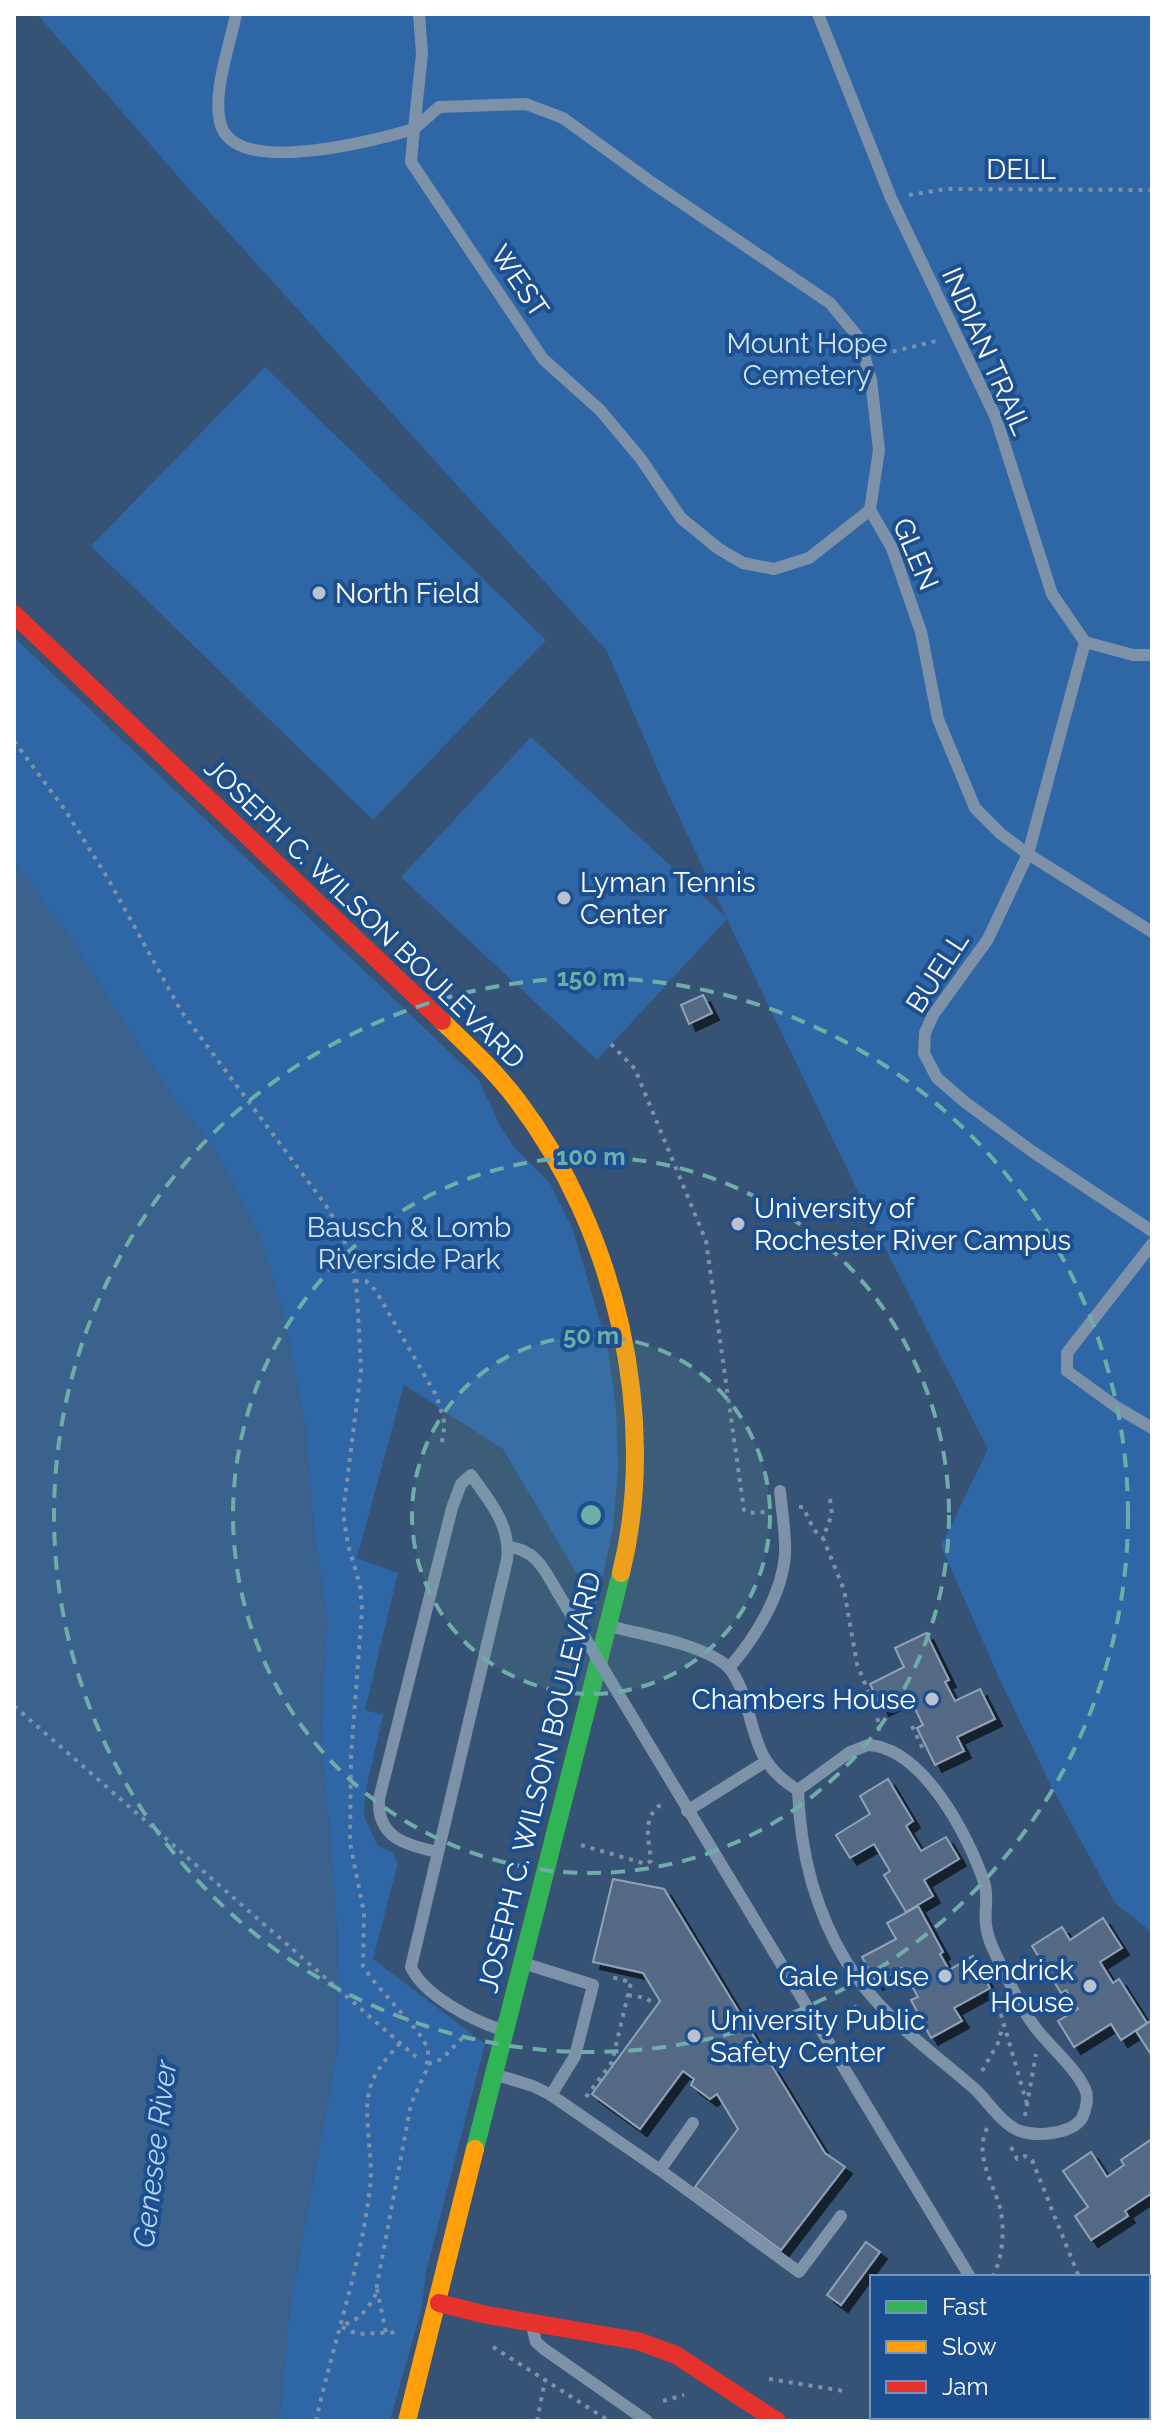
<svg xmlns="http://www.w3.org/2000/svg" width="1166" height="2435" viewBox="0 0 1166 2435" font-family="Raleway,sans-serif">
	<defs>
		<filter id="shadow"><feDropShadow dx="7" dy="7" stdDeviation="0" flood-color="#0009"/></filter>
	</defs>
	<rect width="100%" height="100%" fill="#365274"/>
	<g fill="#2f66a5">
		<path d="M37,14H1152V1932L1115,1903L1054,1792L1000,1680L941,1546L988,1449L885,1248L727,919L597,1060L401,877L531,737L726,917L666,789L607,651L188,188Z"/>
		<path d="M265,367L546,640L373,820L91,546Z"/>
		<path d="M14,637L479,1080L499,1124L514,1147L550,1183L573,1230L607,1345L616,1407L618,1468L613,1529L596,1606L503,1449L404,1385L357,1558L398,1573L365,1710L383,1715L365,1794L364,1816L378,1846L392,1852L398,1863L373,1959L485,2044L426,2272L422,2307L390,2421H279L290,2306L338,2045L336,1910L321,1733L327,1617L313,1525L306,1431L283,1310L258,1231L213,1146L165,1086L67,933L14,862Z"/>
	</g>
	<path fill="#3b618d" d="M14,862L67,933L165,1086L213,1146L258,1231L283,1309L306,1431L313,1525L327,1617L321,1733L336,1910L338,2045L290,2306L279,2421H14Z"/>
	<g fill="#526984" stroke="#92a2b6" stroke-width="2" filter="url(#shadow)">
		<path d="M703,995L712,1013L689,1024L681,1005Z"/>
		<path d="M926,1633L949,1680L945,1682L955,1701L980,1689L995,1719L957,1737L964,1751L935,1765L917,1728L923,1725L909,1696L882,1709L870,1684L904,1667L895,1648Z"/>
		<path d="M888,1779L913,1821L906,1826L921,1851L946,1837L959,1859L924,1880L933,1896L906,1912L884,1875L890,1871L874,1844L850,1858L836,1835L870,1814L860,1796Z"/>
		<path d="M613,1879L664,1889L825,2153L845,2167L781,2250L695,2187L738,2129L717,2094L710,2099L691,2085L694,2079L683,2071L640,2129L592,2094L660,2001L643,1973L593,1962Z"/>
		<path d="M918,1906L943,1952L940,1954L949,1970L973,1956L990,1988L954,2008L962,2021L931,2038L911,2000L918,1997L902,1968L876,1983L862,1957L896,1939L887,1923Z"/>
		<path d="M1103,1918L1122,1948L1100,1962L1113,1983L1119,1979L1147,2023L1121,2040L1111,2024L1074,2047L1058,2021L1078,2009L1066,1990L1061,1993L1032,1946L1062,1927L1070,1940Z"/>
		<path d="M1152,2020V2056L1136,2031Z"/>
		<path d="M1152,2139V2193L1125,2211L1128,2216L1091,2240L1075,2216L1088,2207L1063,2171L1091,2152L1107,2177L1124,2165L1121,2160Z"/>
		<path d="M866,2242L880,2252L841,2305L827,2295Z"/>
	</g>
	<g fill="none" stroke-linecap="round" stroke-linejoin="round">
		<g stroke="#7d92a8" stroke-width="4" stroke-dasharray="4 6" stroke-linecap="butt">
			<path d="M909,195L946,189L1152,190"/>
			<path d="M883,354L940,340"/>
			<path d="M14,741L65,810L107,877L181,1011L325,1204L340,1229L349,1254L357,1293L361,1370L343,1513L348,1545L360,1585L362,1610L351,1756L350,1843L364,1913L363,1966L371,1978L418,2032L428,2048V2055L426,2071L411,2104L375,2296C367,2310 357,2323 340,2325"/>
			<path d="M611,1044L635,1069L706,1241L744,1510L748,1513L766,1512"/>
			<path d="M355,1281H366L376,1291L437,1397L445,1424L441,1447"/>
			<path d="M830,1499L832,1514L823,1538L844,1590L857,1664L877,1713L879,1731"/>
			<path d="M799,1507H803L814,1530L823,1538"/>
			<path d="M14,1706L416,2057"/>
			<path d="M912,1726L924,1751"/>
			<path d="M581,1845L646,1864L651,1861C649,1838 641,1817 663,1803"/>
			<path d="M628,1995L646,1998L654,2004"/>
			<path d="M998,2004L1027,2104"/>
			<path d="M836,2018L859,2005"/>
			<path d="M428,2064L442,2059L466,2034"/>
			<path d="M982,2071L998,2043L1003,2025"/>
			<path d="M586,2097L612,2062L631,1982L611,1977"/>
			<path d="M1025,2116L1036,2054"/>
			<path d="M987,2128C974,2157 993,2181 1000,2208C1005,2228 1003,2257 993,2276"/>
			<path d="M1011,2147L1017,2159L1025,2156L1032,2160L1079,2277"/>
			<path d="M377,2289L386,2333"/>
			<path d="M342,2327L357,2334L399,2332"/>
			<path d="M493,2347L545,2380"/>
			<path d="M769,2379L844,2391"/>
			<path d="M663,2401L684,2395"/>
			<path d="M316,2421C333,2343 361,2266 370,2187C374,2156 362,2115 370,2088C375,2070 388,2057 400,2043"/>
			<path d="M537,2421L545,2380L609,2421"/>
			<path d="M1124,2421L1125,2417"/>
		</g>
		<g stroke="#7d92a8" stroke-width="12">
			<path d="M236,14C230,46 210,98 222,128C242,176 376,140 414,129L411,162L543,359L600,410L641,459L681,518L719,549L743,563L774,569L809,558L870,510"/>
			<path d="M818,14L891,198L996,418L1052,594L1085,642L1133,655H1152"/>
			<path d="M414,129L439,107L526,104L563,118L651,182L830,303L859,338L871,380L879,450L870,510L892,548L921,632L938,719L975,808L1001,834L1028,854L1152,932"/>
			<path d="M414,129L422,54L419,14"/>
			<path d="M1085,642L1028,854L988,939L933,1015L925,1033L924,1053L937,1078L966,1103L1033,1152L1152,1231"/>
			<path d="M1152,1244L1067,1353V1371L1118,1408L1152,1428"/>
			<path d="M508,1547C536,1549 545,1571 558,1593"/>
			<path d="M609,1626C643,1635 699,1643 726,1665C734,1672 738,1682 742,1691C757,1734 754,1764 798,1790"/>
			<path d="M729,1668C755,1638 782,1595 785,1555C786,1534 782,1512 780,1491"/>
			<path d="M642,1733L970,2277"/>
			<path d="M868,1745C923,1748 968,1835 984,1882C989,1896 984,1910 986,1924C987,1939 996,1956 1003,1969C1013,1990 1024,2014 1039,2032C1052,2048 1077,2070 1085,2089C1089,2097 1086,2110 1082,2118C1072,2134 1037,2137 1020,2131C1003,2125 989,2103 976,2090C928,2048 882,2018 847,1963C815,1911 800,1850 798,1790L850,1752Z"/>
			<path d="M687,1811L765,1762"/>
			<path d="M437,1852C405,1844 377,1838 379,1799L452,1508L461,1484L471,1475C490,1502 511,1525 507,1560L411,1967C423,1995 475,2022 503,2030"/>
			<path d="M526,1964L593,1985L575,2056L551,2095"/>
			<path d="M497,2075L533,2086L551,2095L660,2170L799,2272L841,2216"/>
			<path d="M660,2170L693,2123"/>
			<path d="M532,2326L536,2342L544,2349L647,2421"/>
			<path d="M914,2417L920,2421"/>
			<path d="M1049,2417L1052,2421"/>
		</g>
		<path stroke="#30b455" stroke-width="18" d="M475,2149L621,1573"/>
		<g stroke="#ff9f0a" stroke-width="18">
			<path d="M442,1021C468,1046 495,1071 517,1100C615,1229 660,1416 621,1573"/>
			<path d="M407,2421L475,2149"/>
		</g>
		<g stroke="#e5322d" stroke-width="18">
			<path d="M14,614L442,1021"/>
			<path d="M439,2303L487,2315L638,2341L676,2355L777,2421"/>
		</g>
		<path stroke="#7d92a8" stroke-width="12" d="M558,1593L642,1733"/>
	</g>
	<circle cx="591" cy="1515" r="179" fill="#6fada8" fill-opacity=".12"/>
	<g fill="none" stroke="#6fada8" stroke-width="4" stroke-dasharray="14 10">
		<circle cx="591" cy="1515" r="179"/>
		<circle cx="591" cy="1515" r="358"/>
		<circle cx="591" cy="1515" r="537"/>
	</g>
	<g fill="#b9c2ce" stroke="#1b4f8f" stroke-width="3">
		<circle cx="319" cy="593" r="8"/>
		<circle cx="564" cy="898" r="8"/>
		<circle cx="738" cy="1224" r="8"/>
		<circle cx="932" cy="1699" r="8"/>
		<circle cx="945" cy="1976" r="8"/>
		<circle cx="1090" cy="1986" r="8"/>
		<circle cx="694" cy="2036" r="8"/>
	</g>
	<g text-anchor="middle" stroke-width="8" stroke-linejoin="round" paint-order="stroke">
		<g font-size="28" fill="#fff" stroke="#1b4f8f">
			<text x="1021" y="179">DELL</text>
			<text transform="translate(520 281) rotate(56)" y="10">WEST</text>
			<text transform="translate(987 351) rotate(66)" y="10">INDIAN TRAIL</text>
			<text transform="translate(916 554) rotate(67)" y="10">GLEN</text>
			<text transform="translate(365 913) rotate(44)" y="10">JOSEPH C. WILSON BOULEVARD</text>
			<text transform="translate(937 972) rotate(-57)" y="10">BUELL</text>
			<text transform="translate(539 1782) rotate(-76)" y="10">JOSEPH C. WILSON BOULEVARD</text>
		</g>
		<g font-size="28" fill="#cfe3fa" stroke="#1b4f8f">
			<text x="807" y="353">Mount Hope<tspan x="807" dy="32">Cemetery</tspan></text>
			<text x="409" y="1237">Bausch &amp; Lomb<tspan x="409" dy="32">Riverside Park</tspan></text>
		</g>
		<g font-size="28" fill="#fff" stroke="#1b4f8f" text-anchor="start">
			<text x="335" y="603">North Field</text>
			<text x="580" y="892">Lyman Tennis<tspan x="580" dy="32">Center</tspan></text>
			<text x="754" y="1218">University of<tspan x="754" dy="32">Rochester River Campus</tspan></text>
			<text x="916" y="1709" text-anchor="end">Chambers House</text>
			<text x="1074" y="1980" text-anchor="end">Kendrick<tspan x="1074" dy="32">House</tspan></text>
			<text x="929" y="1986" text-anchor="end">Gale House</text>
			<text x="710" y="2030">University Public<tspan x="710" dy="32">Safety Center</tspan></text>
		</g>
		<g font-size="30" font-style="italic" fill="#b5d3f5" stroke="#1b4f8f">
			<text transform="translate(155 2154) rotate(-83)" y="10">Genesee River</text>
		</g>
	</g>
	<circle cx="591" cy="1515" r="12" fill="#6fada8" stroke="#1b4f8f" stroke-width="4"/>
	<g font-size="24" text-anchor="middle" font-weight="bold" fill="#6fada8" stroke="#1b4f8f" stroke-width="8" stroke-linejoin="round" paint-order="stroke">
		<text x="591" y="986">150 m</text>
		<text x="591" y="1165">100 m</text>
		<text x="591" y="1344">50 m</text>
	</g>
	<rect width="1166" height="2435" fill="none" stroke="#ffffff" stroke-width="32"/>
	<rect x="870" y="2275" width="280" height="144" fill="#1b4f8f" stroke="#7695bc" stroke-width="2"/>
	<rect x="886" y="2301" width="40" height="12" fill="#30b455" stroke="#7695bc" stroke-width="2"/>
	<text x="942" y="2315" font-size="24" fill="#ffffff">Fast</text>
	<rect x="886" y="2341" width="40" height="12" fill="#ff9f0a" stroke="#7695bc" stroke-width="2"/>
	<text x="942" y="2355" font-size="24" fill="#ffffff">Slow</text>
	<rect x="886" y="2381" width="40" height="12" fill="#e5322d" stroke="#7695bc" stroke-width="2"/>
	<text x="942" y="2395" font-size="24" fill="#ffffff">Jam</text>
</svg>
